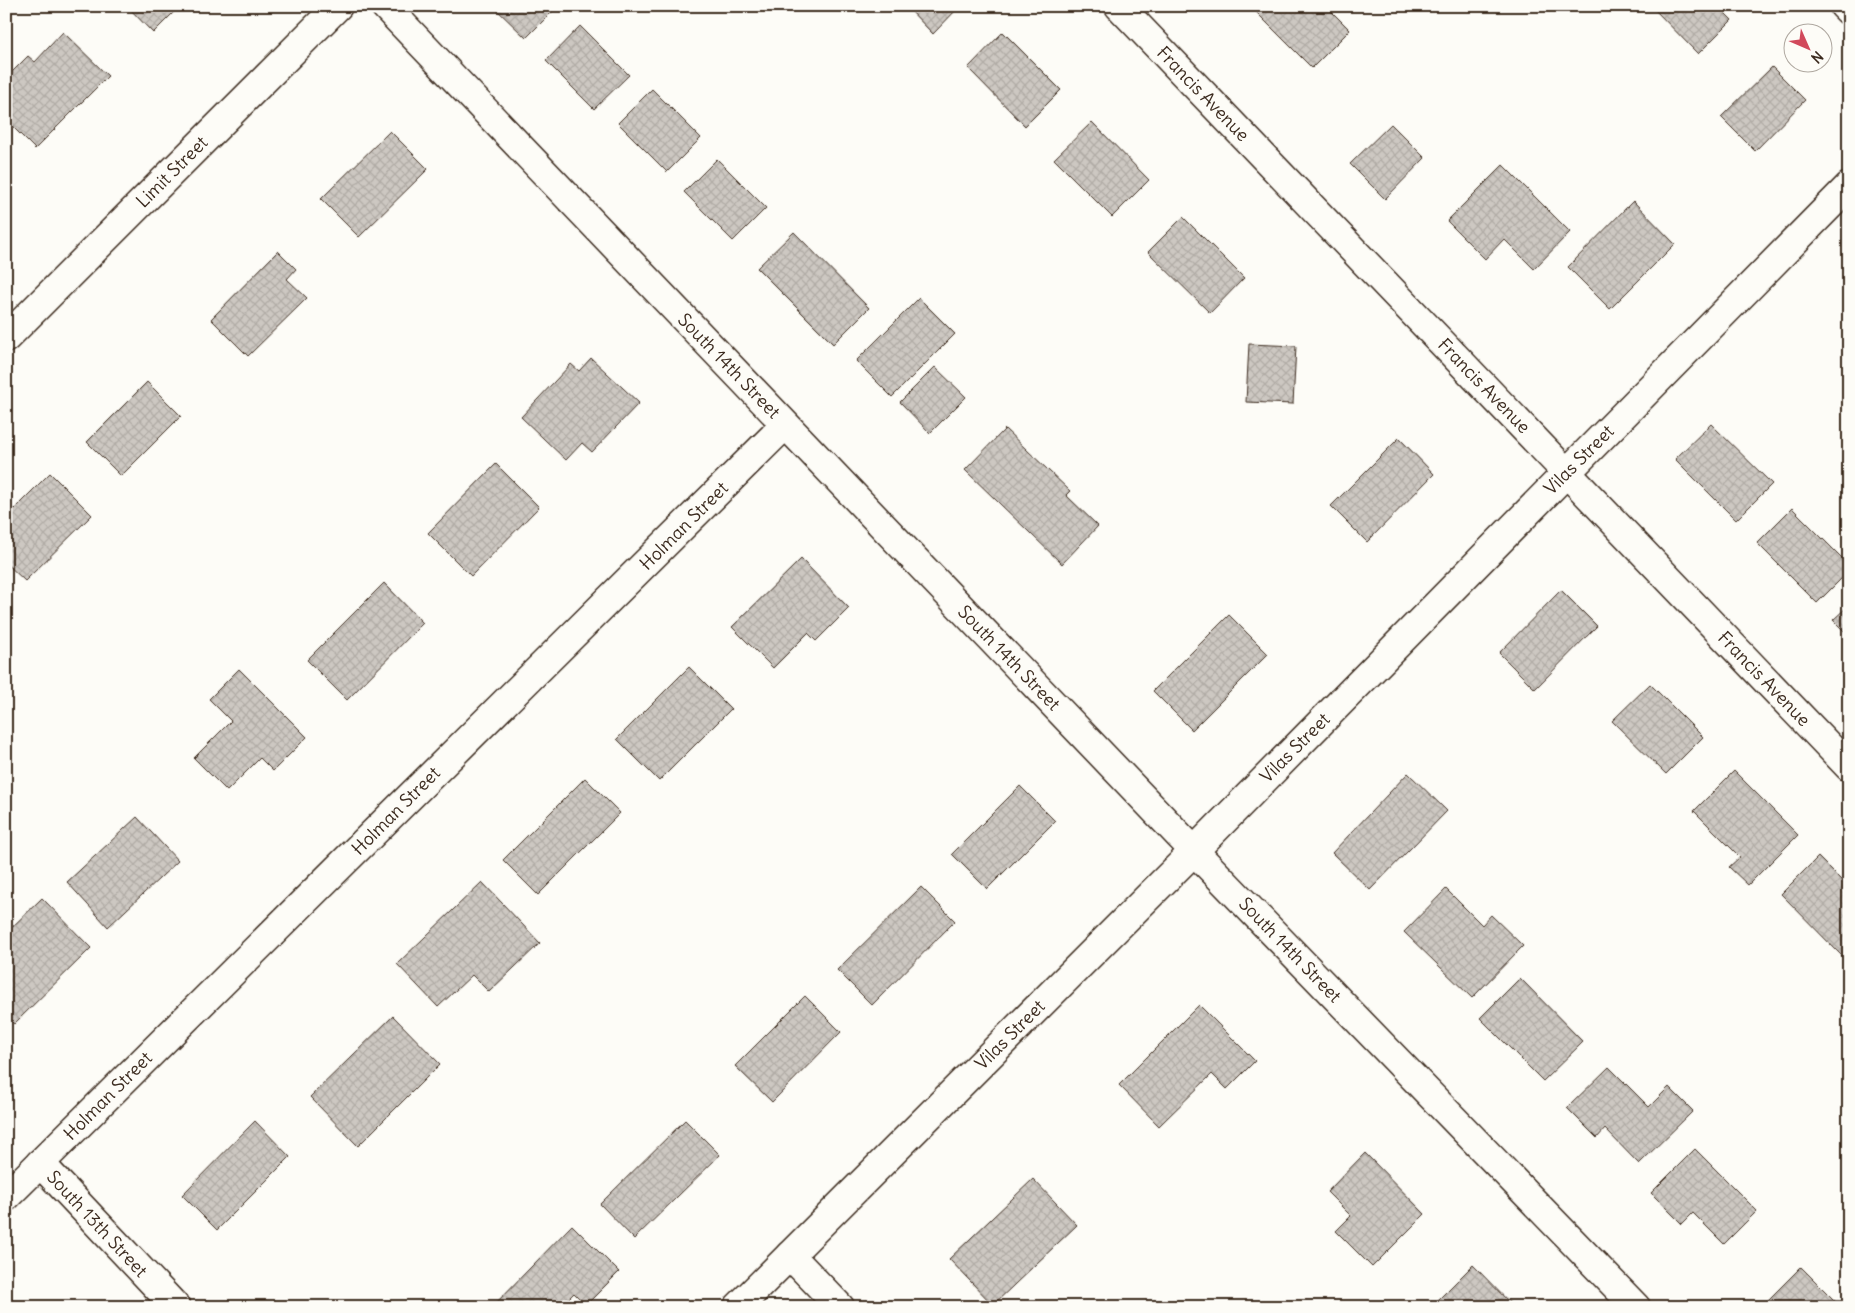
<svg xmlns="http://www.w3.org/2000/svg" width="1855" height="1313" viewBox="0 0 1855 1313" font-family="Delius,sans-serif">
	<defs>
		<pattern id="building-cross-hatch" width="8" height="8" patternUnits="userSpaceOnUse" patternTransform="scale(1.25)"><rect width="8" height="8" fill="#cdc8c2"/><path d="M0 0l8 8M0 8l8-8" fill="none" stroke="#b1aca6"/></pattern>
	</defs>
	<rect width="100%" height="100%" fill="#fdfcf7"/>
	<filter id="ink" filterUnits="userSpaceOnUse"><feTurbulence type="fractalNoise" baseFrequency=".02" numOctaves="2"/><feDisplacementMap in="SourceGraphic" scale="10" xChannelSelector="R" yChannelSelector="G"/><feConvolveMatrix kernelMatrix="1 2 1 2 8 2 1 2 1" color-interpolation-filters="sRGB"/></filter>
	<g filter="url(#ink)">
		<g fill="url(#building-cross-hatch)" stroke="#3b2a1e">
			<path d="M127,6H180L153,33Z"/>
			<path d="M493,6H558L526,38Z"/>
			<path d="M906,6H960L933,34Z"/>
			<path d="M1252,6H1326L1350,30L1312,68L1251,7Z"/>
			<path d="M1651,6H1718L1732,20L1698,54Z"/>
			<path d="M580,26L629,75L594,109L546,61Z"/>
			<path d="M63,32L108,76L35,149L6,120V78L28,56L35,62Z"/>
			<path d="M1003,32L1061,90L1025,126L968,68Z"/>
			<path d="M1772,67L1805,100L1755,151L1721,117Z"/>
			<path d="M652,89L701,138L667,172L618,123Z"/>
			<path d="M1092,122L1149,180L1112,217L1054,159Z"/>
			<path d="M1391,124L1425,158L1385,199L1350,164Z"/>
			<path d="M390,131L428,169L359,237L321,199Z"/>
			<path d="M717,159L766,208L733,241L684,192Z"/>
			<path d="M1503,165L1570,232L1534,269L1504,239L1485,259L1447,221Z"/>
			<path d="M1633,201L1675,244L1610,309L1568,267Z"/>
			<path d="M1183,217L1244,278L1210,313L1148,252Z"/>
			<path d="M794,232L869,308L833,344L757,268Z"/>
			<path d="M278,251L296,269L287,279L307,298L248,356L211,319Z"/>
			<path d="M919,298L955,334L892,397L856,361Z"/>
			<path d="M1249,344L1296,346L1293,404L1246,402Z"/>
			<path d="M591,358L639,403L592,452L582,443L566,460L521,417L571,364L579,371Z"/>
			<path d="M935,367L966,397L930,433L900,402Z"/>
			<path d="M147,382L181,416L121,476L87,442Z"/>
			<path d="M1711,424L1772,484L1736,520L1675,459Z"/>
			<path d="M1005,429L1070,491L1066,495L1098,526L1062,564L965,470Z"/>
			<path d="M1399,438L1434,474L1367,542L1331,506Z"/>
			<path d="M496,464L539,507L471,576L428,533Z"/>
			<path d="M50,473L92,515L25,581L6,563V517Z"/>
			<path d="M1792,508L1849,565V571L1817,603L1757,543Z"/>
			<path d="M801,559L849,608L816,641L808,633L773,668L732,627Z"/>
			<path d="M384,583L423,623L347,700L307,660Z"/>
			<path d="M1561,590L1597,626L1535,689L1499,653Z"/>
			<path d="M1849,605V636L1833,620Z"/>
			<path d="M1229,615L1268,654L1192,730L1153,691Z"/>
			<path d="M689,667L731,709L659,781L617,739Z"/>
			<path d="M239,669L307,737L273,771L260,758L227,791L194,758L231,721L209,699Z"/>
			<path d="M1650,684L1703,737L1666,774L1612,721Z"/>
			<path d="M1734,771L1798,835L1748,885L1729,867L1740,857L1694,811Z"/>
			<path d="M1408,773L1447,811L1370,890L1332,853Z"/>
			<path d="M585,778L620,813L538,895L503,860Z"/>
			<path d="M1020,786L1055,821L987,889L952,854Z"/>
			<path d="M137,817L178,861L108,927L67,882Z"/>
			<path d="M1818,857L1849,888V950L1842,956L1781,894Z"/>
			<path d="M482,882L540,943L489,992L472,975L438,1007L397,964Z"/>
			<path d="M921,887L955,921L872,1005L837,970Z"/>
			<path d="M1446,889L1482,925L1491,915L1523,946L1472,998L1404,932Z"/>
			<path d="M42,898L91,948L14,1024L6,1017V933Z"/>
			<path d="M1520,978L1583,1042L1543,1081L1480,1018Z"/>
			<path d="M805,996L841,1032L772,1102L735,1066Z"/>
			<path d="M1199,1005L1255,1061L1227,1089L1212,1074L1159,1126L1119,1085Z"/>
			<path d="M393,1016L440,1064L358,1146L310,1097Z"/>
			<path d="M1609,1067L1649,1107L1669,1087L1693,1111L1639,1164L1605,1129L1597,1138L1567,1108Z"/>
			<path d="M685,1120L720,1155L634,1239L600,1204Z"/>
			<path d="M255,1121L290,1157L217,1230L182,1195Z"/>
			<path d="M1695,1149L1757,1211L1724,1244L1693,1213L1682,1224L1651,1193Z"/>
			<path d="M1365,1153L1425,1214L1372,1267L1336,1231L1351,1216L1327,1192Z"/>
			<path d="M1033,1179L1077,1225L993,1305L949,1259Z"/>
			<path d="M572,1225L619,1272L586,1305L574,1293L560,1307H492Z"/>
			<path d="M1473,1265L1514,1307H1434L1433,1305Z"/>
			<path d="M1801,1267L1841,1307H1769L1765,1303Z"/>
		</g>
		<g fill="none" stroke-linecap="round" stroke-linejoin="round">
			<g stroke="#3b2a1e" stroke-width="31">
				<g id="minor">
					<path d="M385,6L1194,851L1636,1307"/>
					<path d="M1119,6L1849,767"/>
					<path d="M1844,6L1849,11"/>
					<path d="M40,1163L176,1307"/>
					<path d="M6,1197L785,425"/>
					<path d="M790,1255L840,1307"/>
					<path d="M738,1307L1194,851L1849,186"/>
				</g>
			</g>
			<g stroke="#3b2a1e" stroke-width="31">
				<path id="tertiary" d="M6,338L338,6"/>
			</g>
			<use href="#minor" stroke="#fdfcf7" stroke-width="28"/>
			<use href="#tertiary" stroke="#fdfcf7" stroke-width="28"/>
		</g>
	</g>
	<g text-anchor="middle" stroke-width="4" stroke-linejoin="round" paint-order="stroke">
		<g font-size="18" fill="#3b2a1e" stroke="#fdfcf7">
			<text transform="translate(1203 94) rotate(46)" y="6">Francis Avenue</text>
			<text transform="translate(172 172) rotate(-45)" y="6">Limit Street</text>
			<text transform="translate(729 366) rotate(46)" y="6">South 14th Street</text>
			<text transform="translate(1484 386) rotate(46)" y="6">Francis Avenue</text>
			<text transform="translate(1579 460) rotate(-45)" y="6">Vilas Street</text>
			<text transform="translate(684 526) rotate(-45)" y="6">Holman Street</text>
			<text transform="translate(1009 658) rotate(46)" y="6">South 14th Street</text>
			<text transform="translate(1764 679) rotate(46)" y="6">Francis Avenue</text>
			<text transform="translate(1295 748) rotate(-45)" y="6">Vilas Street</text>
			<text transform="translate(396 811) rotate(-45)" y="6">Holman Street</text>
			<text transform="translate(1290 950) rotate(46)" y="6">South 14th Street</text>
			<text transform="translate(1010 1035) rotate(-45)" y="6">Vilas Street</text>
			<text transform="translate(108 1096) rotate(-45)" y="6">Holman Street</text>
			<text transform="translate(97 1224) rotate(47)" y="6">South 13th Street</text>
		</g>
	</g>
	<rect width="1855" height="1313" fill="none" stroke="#fdfcf7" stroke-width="25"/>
	<rect x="12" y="12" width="1830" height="1288" fill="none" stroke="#3b2a1e" stroke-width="2" filter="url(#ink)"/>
	<g transform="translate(1808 48) rotate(135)"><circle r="24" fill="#fdfcf7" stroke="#afa8a0"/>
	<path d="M0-4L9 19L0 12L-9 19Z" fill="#d1495b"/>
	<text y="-8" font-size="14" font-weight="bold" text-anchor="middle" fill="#3b2a1e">N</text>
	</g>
</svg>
